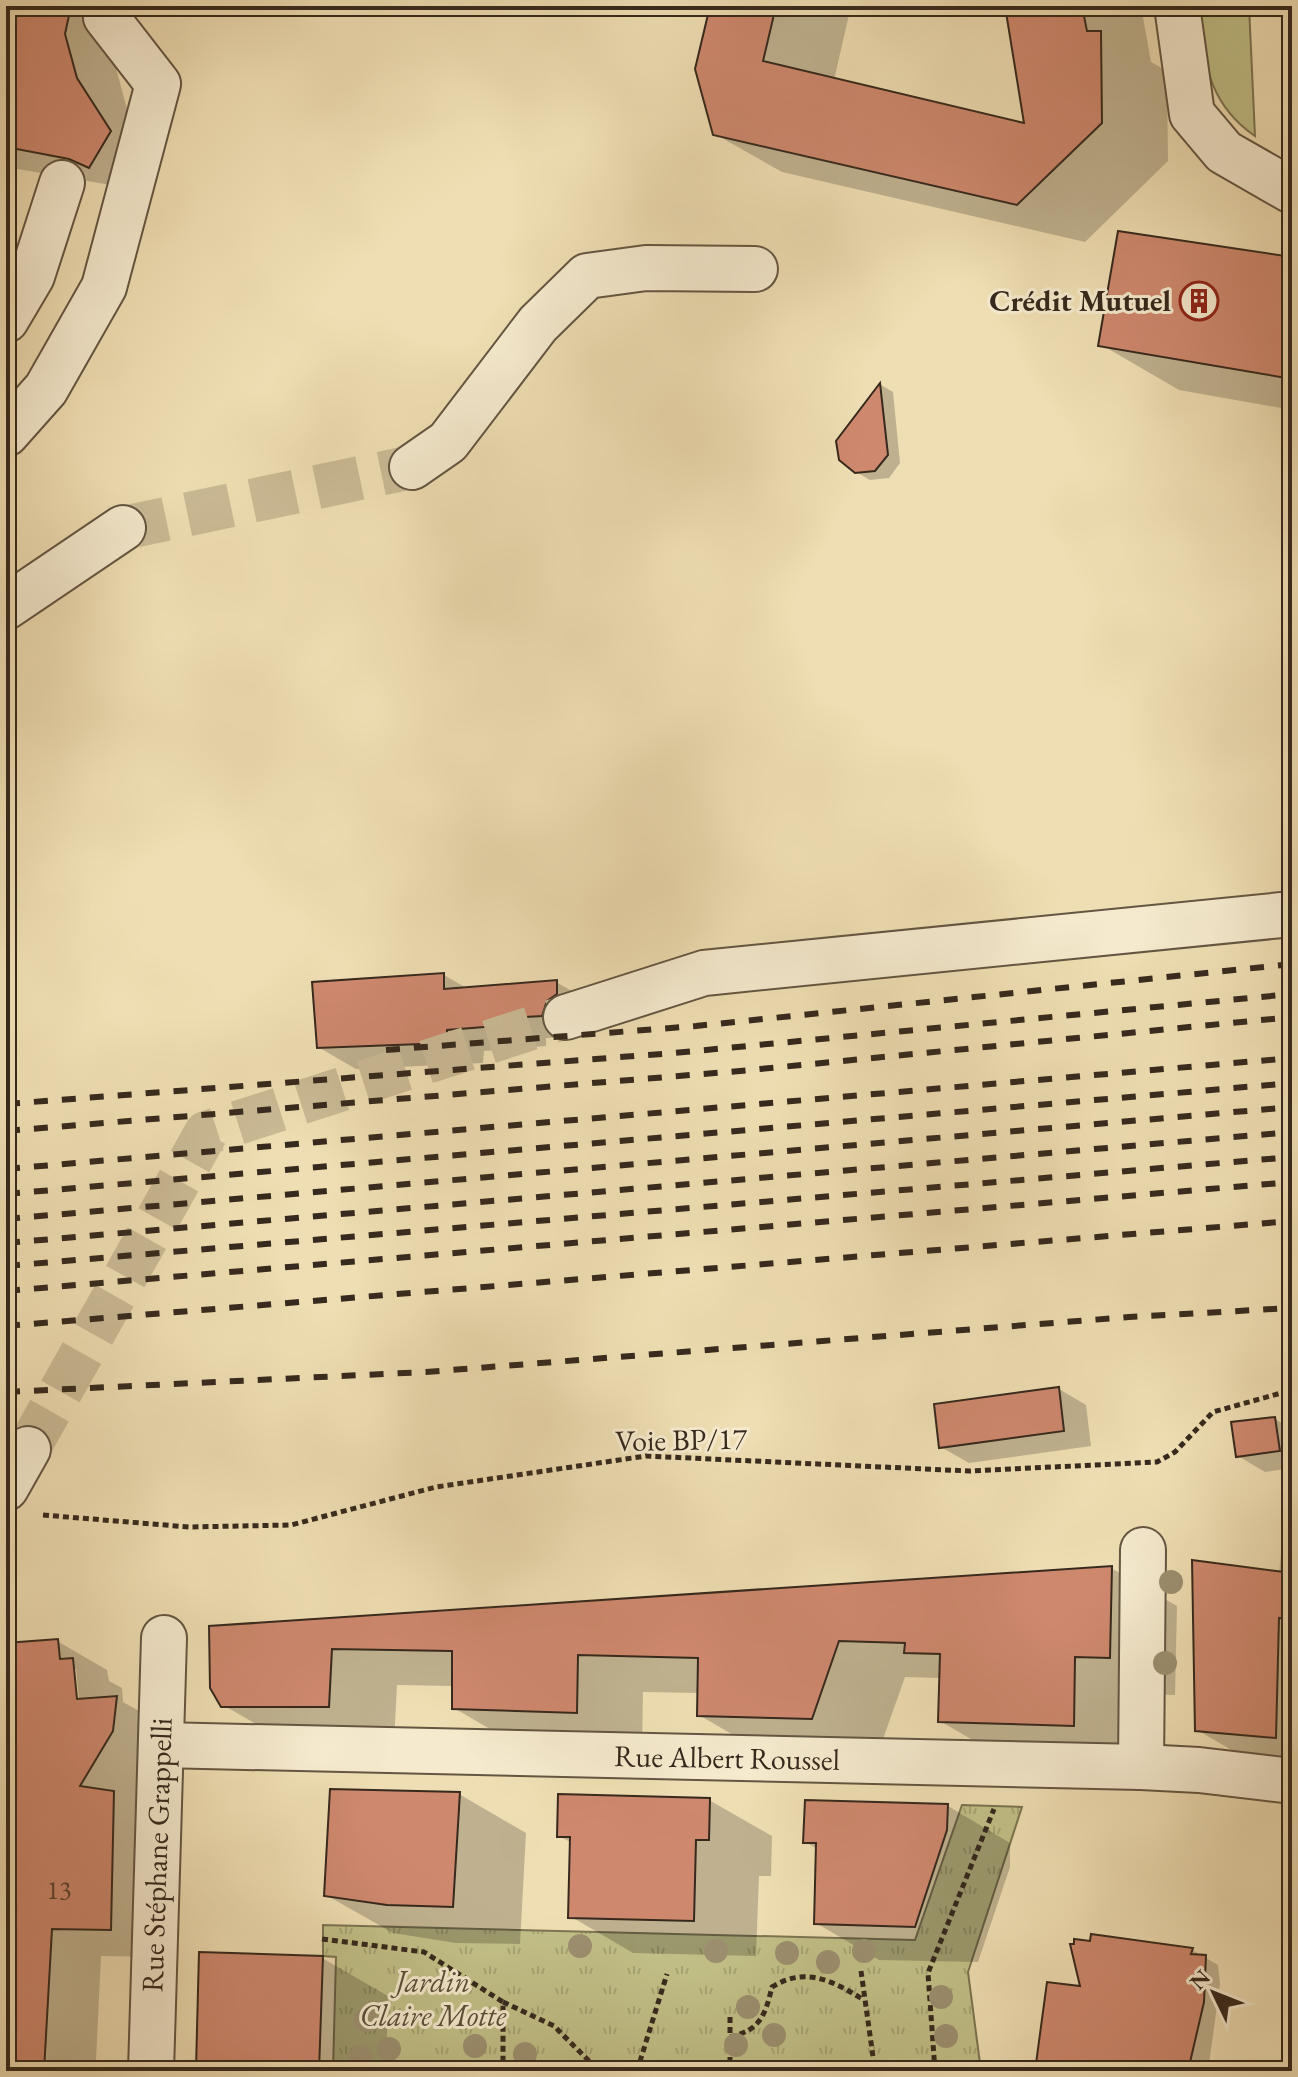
<svg xmlns="http://www.w3.org/2000/svg" width="1298" height="2077" viewBox="0 0 1298 2077" font-family="'EB Garamond',serif">
	<defs>
		<pattern id="park-tufts" width="24" height="20" patternUnits="userSpaceOnUse" patternTransform="scale(2)"><rect width="24" height="20" fill="#c1bf87"/><path d="M3 7l-1-3M5 7V3M7 7l1-3M15 17l-1-3M17 17v-4M19 17l1-3" fill="none" stroke="#a6a474"/></pattern>
	</defs>
	<rect width="100%" height="100%" fill="#efdeb3"/>
	<filter id="stains"><feTurbulence type="fractalNoise" baseFrequency=".0025" numOctaves="4"/><feColorMatrix values="0 0 0 0 .2 0 0 0 0 .09 0 0 0 0 .02 0 0 0 .5 -.17"/></filter>
	<radialGradient id="worn" r=".72"><stop offset=".6" stop-color="#630" stop-opacity="0"/><stop offset="1" stop-color="#630" stop-opacity=".3"/></radialGradient>
	<g fill="#c1bf87" stroke="#7c7452" stroke-width="2">
		<path d="M1197,6H1249L1255,136C1206,102 1205,60 1197,6Z"/>
		<path d="M1282,6H1292V60L1284,58Z"/>
	</g>
	<path fill="url(#park-tufts)" stroke="#7c7452" stroke-width="2" d="M962,1805L1022,1807L968,1972L981,2071H333L336,1957L323,1956V1925L915,1940Z"/>
	<g fill="#0003" fill-rule="evenodd">
		<path d="M6,6H130L115,64L127,109L161,161L140,196L122,187L6,167Z"/>
		<path d="M712,6H851L834,80L1026,126L1007,6H1141L1151,62L1167,71L1168,161L1085,242L782,172L715,134Z"/>
		<path d="M1292,259V410L1179,390L1100,344Z"/>
		<path d="M881,385L893,392L900,463L889,478L870,480L856,472L838,441Z"/>
		<path d="M444,975L468,989L556,982L593,1003L579,1037L546,1038V1046L484,1051L483,1063L356,1069L318,1047Z"/>
		<path d="M1059,1389L1086,1405L1091,1446L969,1463L941,1447Z"/>
		<path d="M1275,1419L1292,1429V1468L1265,1472L1238,1456Z"/>
		<path d="M1292,1554V1776L1275,1775L1197,1730L1279,1573L1281,1555Z"/>
		<path d="M1111,1568L1177,1606L1175,1695L1140,1694L1139,1762L1005,1759L940,1721L941,1678L905,1677L877,1756L764,1753L699,1715V1693L643,1692L642,1750L519,1746L454,1708V1686L397,1685L394,1743H289L223,1705L211,1628Z"/>
		<path d="M57,1641L107,1670L109,1681L122,1688L123,1702L166,1726L162,1760L135,1805L164,1822L160,1957L101,1956L96,2060L108,2061L125,2071H6V1645ZM72,1669H76L80,1708L76,1709Z"/>
		<path d="M459,1794L526,1833L520,1944L456,1943L393,1933L326,1895Z"/>
		<path d="M709,1800L772,1836L771,1876H759L756,1956L633,1953L570,1916L572,1843L559,1836Z"/>
		<path d="M948,1806L1010,1843V1867L978,1962L879,1960L816,1923L818,1849L805,1842Z"/>
		<path d="M1192,1950L1218,1965L1220,1984L1208,2071H1037L1083,1988Z"/>
		<path d="M322,1958L388,1996L386,2071H204L198,2067Z"/>
	</g>
	<g fill="#ce886e" stroke="#36291d" stroke-width="2">
		<path d="M6,6H71L65,34L77,78L111,131L89,168L69,159L6,147Z"/>
		<path d="M710,6H776L763,61L1024,123L1005,6H1082L1087,31H1101L1102,123L1017,205L713,135L695,69Z"/>
		<path d="M1118,231L1292,257V379L1098,346Z"/>
		<path d="M880,383L888,455L875,471L855,473L839,460L836,441Z"/>
		<path d="M444,973V989L557,980V994L547,1001L542,1016L509,1018L510,1025L447,1030V1043L317,1048L312,982Z"/>
		<path d="M1059,1387L1064,1431L939,1448L934,1404Z"/>
		<path d="M1275,1417L1280,1451L1236,1457L1231,1422Z"/>
		<path d="M1192,1560L1292,1573V1620L1279,1618L1276,1738L1195,1731Z"/>
		<path d="M1112,1566L1110,1658L1075,1657L1074,1726L938,1722L940,1654L904,1653L905,1643L839,1641L812,1719L697,1716L698,1658L578,1655L577,1713L452,1709V1651L332,1649L329,1707H221L210,1688L209,1626Z"/>
		<path d="M58,1639L60,1659L73,1658L77,1699L117,1696L113,1731L80,1786L114,1791L111,1930L52,1929L44,2071H6V1643Z"/>
		<path d="M330,1789L460,1792L453,1907L387,1905L324,1896Z"/>
		<path d="M558,1794L710,1798L709,1840H696L694,1921L568,1918L570,1837H557Z"/>
		<path d="M805,1800L948,1804L947,1830L915,1927L814,1924L816,1843H803Z"/>
		<path d="M1091,1934L1193,1948L1191,1954L1206,1955L1204,2002L1188,2071H1035L1047,1982L1080,1986L1070,1944H1074V1939L1090,1941Z"/>
		<path d="M199,1952L323,1956L319,2071L196,2068Z"/>
	</g>
	<g fill="none" stroke-linecap="round" stroke-linejoin="round">
		<g stroke="#caba95" stroke-width="44" stroke-dasharray="44 22" stroke-linecap="butt">
			<path d="M123,528L412,467"/>
			<path d="M28,1449L206,1133L566,1017"/>
		</g>
		<g stroke="#645642" stroke-width="48">
			<g id="minor">
				<path d="M1177,6L1192,114L1224,152L1292,191"/>
				<path d="M6,320L32,276L62,183"/>
				<path d="M6,434L46,389L104,287L158,84L106,17L109,6"/>
				<path d="M412,467L448,442L538,324L587,276L646,268L755,269"/>
				<path d="M6,607L123,528"/>
				<path d="M566,1017L704,973L1292,914"/>
				<path d="M6,1488L28,1449"/>
				<path d="M161,1745L1141,1767L1199,1770L1292,1781"/>
				<path d="M1141,1767L1143,1550"/>
				<path d="M151,2071L164,1638"/>
			</g>
		</g>
		<g stroke="#36291d" stroke-width="5" stroke-dasharray="6 4" stroke-linecap="butt">
			<path d="M43,1515L189,1527L291,1525L436,1487L646,1456L969,1471L1157,1462L1175,1452L1213,1412L1292,1390"/>
			<path d="M322,1939L424,1952L503,2002V2071"/>
			<path d="M861,1971L875,2071"/>
			<path d="M503,2002L554,2026L599,2071"/>
			<path d="M730,2017V2071"/>
			<path d="M730,2037C760,2030 765,2016 772,1987C806,1966 833,1981 864,2000"/>
			<path d="M637,2071L667,1974"/>
			<path d="M935,2071L928,1973L994,1809"/>
		</g>
		<use href="#minor" stroke="#f5eace" stroke-width="44"/>
		<g stroke="#36291d" stroke-width="6" stroke-dasharray="14 14" stroke-linecap="butt">
			<path d="M386,1050L696,1026L1292,964"/>
			<path d="M6,1104L674,1053L1292,994"/>
			<path d="M6,1131L740,1071L1292,1017"/>
			<path d="M6,1169L1292,1058"/>
			<path d="M6,1194L1292,1083"/>
			<path d="M6,1219L1292,1107"/>
			<path d="M6,1243L1292,1132"/>
			<path d="M6,1266L1292,1157"/>
			<path d="M6,1291L1292,1182"/>
			<path d="M6,1326L1292,1221"/>
			<path d="M6,1392L426,1372L1129,1317L1292,1308"/>
		</g>
	</g>
	<g fill="#9c8f6f">
		<circle cx="1171" cy="1582" r="12"/>
		<circle cx="1165" cy="1663" r="12"/>
		<circle cx="580" cy="1946" r="12"/>
		<circle cx="716" cy="1951" r="12"/>
		<circle cx="864" cy="1951" r="12"/>
		<circle cx="787" cy="1953" r="12"/>
		<circle cx="828" cy="1962" r="12"/>
		<circle cx="941" cy="1997" r="12"/>
		<circle cx="748" cy="2007" r="12"/>
		<circle cx="366" cy="2020" r="12"/>
		<circle cx="774" cy="2035" r="12"/>
		<circle cx="946" cy="2036" r="12"/>
		<circle cx="736" cy="2045" r="12"/>
		<circle cx="475" cy="2046" r="12"/>
		<circle cx="389" cy="2049" r="12"/>
		<circle cx="525" cy="2054" r="12"/>
		<circle cx="361" cy="2056" r="12"/>
	</g>
	<defs>
		<g id="building-ring" transform="scale(2)"><circle r="9.5" fill="#f5eace" stroke="#8f2418" stroke-width="1.5"/><path d="M-4-6H4V6H1V3H-1V6H-4ZM-2.5-4.3h1.7v1.8h-1.7ZM.8-4.3h1.7v1.8H.8ZM-2.5-1h1.7V.8h-1.7ZM.8-1h1.7V.8H.8Z" fill="#8f2418"/></g>
	</defs>
	<g fill-rule="evenodd">
		<use href="#building-ring" x="1199" y="301"/>
	</g>
	<g text-anchor="middle" stroke-width="6" stroke-linejoin="round" paint-order="stroke">
		<g font-size="26" fill="#5c4131">
			<text x="59" y="1899">13</text>
		</g>
		<g font-size="30" font-weight="bold" fill="#36291d" stroke="#f5eace" text-anchor="end">
			<text x="1171" y="311">Crédit Mutuel</text>
		</g>
		<g font-size="30" fill="#36291d" stroke="#f5eace">
			<text transform="translate(681 1440) rotate(-1)" y="10">Voie BP/17</text>
			<text transform="translate(727 1758) rotate(1)" y="10">Rue Albert Roussel</text>
			<text transform="translate(157 1855) rotate(-88)" y="10">Rue Stéphane Grappelli</text>
		</g>
		<g font-size="30" font-style="italic" fill="#594e38" stroke="#f5eace">
			<text x="433" y="1992">Jardin<tspan x="433" dy="34">Claire Motte</tspan></text>
		</g>
	</g>
	<rect width="1298" height="2077" fill="none" stroke="#efdeb3" stroke-width="32"/>
	<rect x="8" y="8" width="1282" height="2061" fill="none" stroke="#36291d" stroke-width="4"/>
	<rect x="16" y="16" width="1266" height="2045" fill="none" stroke="#36291d" stroke-width="2"/>
	<g transform="translate(1214 1993) rotate(313)" stroke="#f5eace" stroke-width="6" paint-order="stroke">
	<path d="M0-6L14 30L0 20L-14 30Z" fill="#36291d"/>
	<text y="-12" font-size="22" font-weight="bold" text-anchor="middle" fill="#36291d">N</text>
	</g>
	<rect width="100%" height="100%" filter="url(#stains)"/>
	<rect width="100%" height="100%" fill="url(#worn)"/>
</svg>
